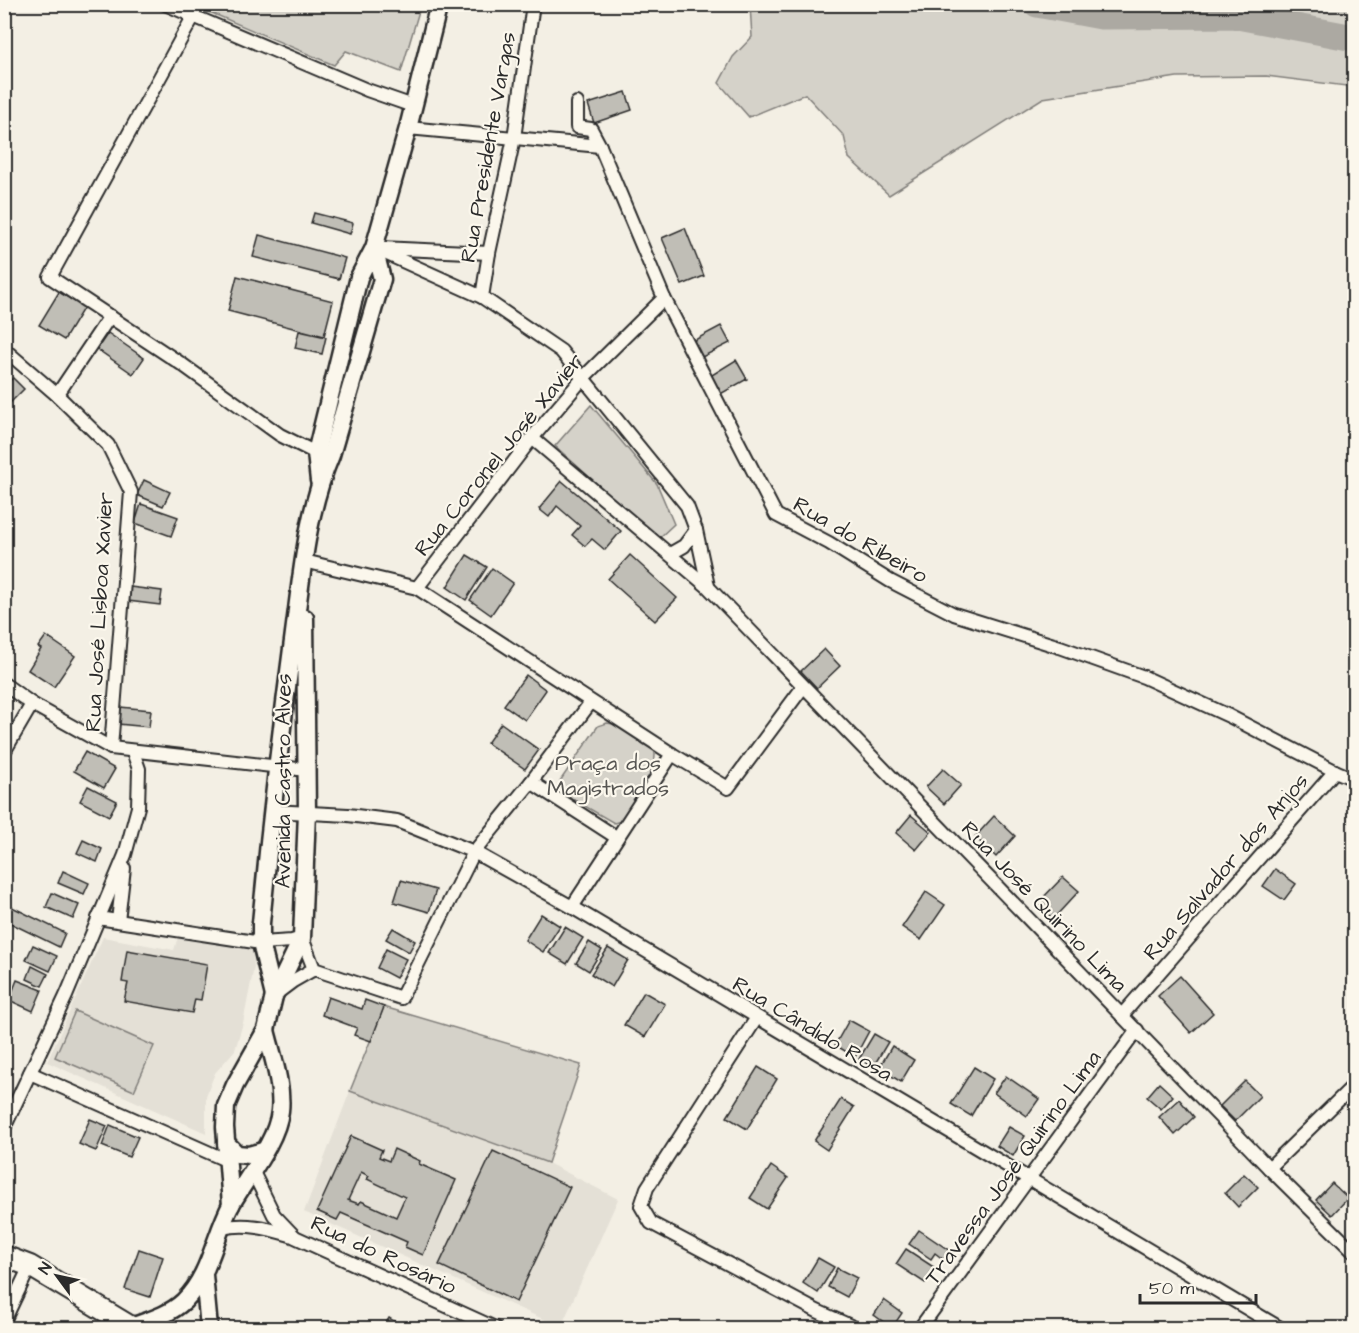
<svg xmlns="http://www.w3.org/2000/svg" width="1359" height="1333" viewBox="0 0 1359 1333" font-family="'Architects Daughter',sans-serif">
	<rect width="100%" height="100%" fill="#f3efe4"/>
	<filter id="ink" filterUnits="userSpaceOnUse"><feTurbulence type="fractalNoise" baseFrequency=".0167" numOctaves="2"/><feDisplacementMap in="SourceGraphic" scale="12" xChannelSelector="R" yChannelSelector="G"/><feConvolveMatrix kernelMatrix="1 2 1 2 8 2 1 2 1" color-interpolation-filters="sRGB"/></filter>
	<g filter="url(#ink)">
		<g fill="#e4e0d6">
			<path d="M103,937L174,950L178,937L253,948L254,967L243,1023L235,1050L215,1073L206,1096V1133L47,1062Z"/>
			<path d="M350,1091L548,1163L618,1199L561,1327L304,1212Z"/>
		</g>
		<g fill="#d5d2c9" stroke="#807e7a" stroke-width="1.5">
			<path d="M402,5L419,11L401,72L346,51L334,65L193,5Z"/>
			<path d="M750,5H1354V87L1266,76L1177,77L1043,98L889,195L849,158L844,136L805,94L749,117L719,83L733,57L752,37Z"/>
			<path d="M591,405L657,484L674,524L658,539L555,446Z"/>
			<path d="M607,723L614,724L654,749C661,767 631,804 621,821L614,823L564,794L560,789V781L598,726Z"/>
			<path d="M384,1007L581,1065L548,1163L350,1091Z"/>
			<path d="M75,1011L154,1046L134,1091L55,1057Z"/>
		</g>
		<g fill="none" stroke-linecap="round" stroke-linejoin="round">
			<path stroke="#aca9a2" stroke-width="27" d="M1037,4L1101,16L1232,15L1354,38"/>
		</g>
		<g fill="#c0beb6" stroke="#2b2b2b" stroke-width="1.5" fill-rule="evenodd">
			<path d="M626,92L632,110L594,123L588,104Z"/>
			<path d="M314,213L353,223L350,234L311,223Z"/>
			<path d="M685,228L704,276L682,285L662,238Z"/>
			<path d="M259,235L345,258L339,279L253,257Z"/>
			<path d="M237,276L333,301L324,336L228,311Z"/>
			<path d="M59,292L84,307L64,340L39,325Z"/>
			<path d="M721,326L730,343L698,359L689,343Z"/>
			<path d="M299,331L326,337L322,354L295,348Z"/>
			<path d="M108,333L144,358L133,374L97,349Z"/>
			<path d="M736,360L747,379L717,396L707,378Z"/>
			<path d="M13,378L24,389L4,409V386Z"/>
			<path d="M144,480L170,492L163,506L137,495Z"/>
			<path d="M562,481L621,531L605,550L592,539L585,546L572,535L580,526L557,506L549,517L539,509Z"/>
			<path d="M141,504L178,517L171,536L135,523Z"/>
			<path d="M467,555L487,567L466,600L447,587Z"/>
			<path d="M630,555L677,598L655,621L608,579Z"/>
			<path d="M492,568L513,583L491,615L470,600Z"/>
			<path d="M130,587L162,591L160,605L128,601Z"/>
			<path d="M46,636L75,656L54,687L28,670L41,649L38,647Z"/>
			<path d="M824,649L840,666L817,688L801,671Z"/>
			<path d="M526,675L546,690L525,720L504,705Z"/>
			<path d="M120,707L151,710L149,727L118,724Z"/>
			<path d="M501,723L539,750L525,769L487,743Z"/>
			<path d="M85,752L115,769L104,788L74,771Z"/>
			<path d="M943,769L961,785L944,804L926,787Z"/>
			<path d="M88,786L117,801L109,816L80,801Z"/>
			<path d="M911,815L931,832L916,850L896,833Z"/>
			<path d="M994,816L1015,836L996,857L975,837Z"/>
			<path d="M83,840L102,849L97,862L77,853Z"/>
			<path d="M1275,869L1296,884L1284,900L1263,886Z"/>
			<path d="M63,871L89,883L84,894L58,883Z"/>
			<path d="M1063,877L1079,891L1053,919L1037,904Z"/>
			<path d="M401,880L436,890L429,912L394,902Z"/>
			<path d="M926,892L945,905L921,940L902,927Z"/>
			<path d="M52,893L79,905L73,919L46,907Z"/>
			<path d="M4,903L65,933L59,947L4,920Z"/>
			<path d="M541,914L560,926L543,952L525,940Z"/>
			<path d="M565,927L583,938L567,964L549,953Z"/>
			<path d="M393,928L415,941L409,952L386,939Z"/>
			<path d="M589,942L602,950L589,971L576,963Z"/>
			<path d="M33,945L57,956L50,971L26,960Z"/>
			<path d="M608,948L628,960L612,987L591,974Z"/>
			<path d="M386,949L406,959L396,978L377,968Z"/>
			<path d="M127,950L207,964L201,1000L195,999L192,1013L124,1001L128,983L122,982Z"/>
			<path d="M32,966L48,974L42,986L27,979Z"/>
			<path d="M1180,976L1213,1013L1191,1033L1158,996Z"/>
			<path d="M17,980L42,990L33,1011L9,1000Z"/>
			<path d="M644,992L665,1004L645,1037L624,1025Z"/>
			<path d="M328,997L362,1009L365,1000L384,1007L371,1041L354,1035L357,1028L322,1015Z"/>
			<path d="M849,1020L869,1031L855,1057L835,1045Z"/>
			<path d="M874,1034L888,1042L873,1067L859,1059Z"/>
			<path d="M892,1046L914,1060L901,1082L879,1068Z"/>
			<path d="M758,1067L777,1079L747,1129L727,1117Z"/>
			<path d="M974,1067L993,1079L971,1116L951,1104Z"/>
			<path d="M1006,1076L1039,1099L1027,1116L994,1093Z"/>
			<path d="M1245,1081L1260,1096L1235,1121L1220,1106Z"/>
			<path d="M1159,1083L1173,1096L1161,1109L1147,1097Z"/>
			<path d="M841,1099L854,1107L827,1150L814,1141Z"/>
			<path d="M1179,1099L1194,1117L1175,1135L1159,1117Z"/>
			<path d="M90,1119L107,1126L96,1151L79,1144Z"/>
			<path d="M110,1125L138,1137L129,1157L102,1146Z"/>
			<path d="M1009,1127L1025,1136L1013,1156L997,1146Z"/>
			<path d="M351,1136L382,1150L379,1157L389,1161L394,1149L420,1161L419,1164L456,1180L423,1255L405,1247L407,1242L341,1213L337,1220L317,1211ZM361,1172L369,1176L367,1179L405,1197L396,1217L361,1201L359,1204L348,1200Z"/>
			<path d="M493,1151L570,1187L516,1302L439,1265Z"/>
			<path d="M771,1166L788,1178L767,1209L750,1198Z"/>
			<path d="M1244,1174L1258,1187L1238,1207L1225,1193Z"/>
			<path d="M1332,1183L1348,1198L1332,1215L1316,1200Z"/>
			<path d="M919,1230L950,1251L944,1260L935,1253L931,1259L909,1244Z"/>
			<path d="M139,1249L163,1257L150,1297L125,1289Z"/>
			<path d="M906,1249L935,1268L925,1283L896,1264Z"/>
			<path d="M818,1258L834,1267L818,1293L803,1283Z"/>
			<path d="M837,1268L857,1278L847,1297L828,1287Z"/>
			<path d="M884,1300L902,1313L892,1328L874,1315Z"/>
			<path d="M389,1318L402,1326L401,1328H383Z"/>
		</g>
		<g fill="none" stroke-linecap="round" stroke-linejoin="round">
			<g stroke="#2b2b2b" stroke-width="16">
				<g id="street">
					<path d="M165,4L367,90L413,106"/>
					<path d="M193,17L50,277L183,365L280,435L316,453L323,454"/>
					<path d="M577,103V127L591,129L600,146L664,298L776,515L829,543L890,581L954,614L1060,647L1144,677L1229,716L1335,771L1354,779"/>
					<path d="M408,128L600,146"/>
					<path d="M374,248L482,297L561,351L687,506L696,530L708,586"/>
					<path d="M381,248L489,253"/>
					<path d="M482,297L489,253L514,138L533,4"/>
					<path d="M4,349L57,395L108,445L131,492L111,748"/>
					<path d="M57,395L110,316"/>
					<path d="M532,438L708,587L1269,1168L1354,1252"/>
					<path d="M670,554L684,546L696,530"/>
					<path d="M304,561L417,588L672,754L728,788L803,687"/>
					<path d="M417,588L532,438L584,377L664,298"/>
					<path d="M4,684L32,704L111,748L307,770"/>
					<path d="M4,752L32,704"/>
					<path d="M531,782L616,837"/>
					<path d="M272,811L348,815L397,821L474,852L572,907L1280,1328"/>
					<path d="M572,907L672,754"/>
					<path d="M98,918L261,943L292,941L302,938L314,969L401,998L474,852L531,782L591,702"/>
					<path d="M118,921L124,868"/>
					<path d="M277,993L293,981L314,969"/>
					<path d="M1122,1015L1335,771"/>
					<path d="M756,1019L647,1188L641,1206L651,1223L817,1311L855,1328"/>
					<path d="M30,1073L228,1161"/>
					<path d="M4,1128L66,996L125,855L138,807L139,769L133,752"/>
					<path d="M1269,1168L1354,1085"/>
					<path d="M252,1170L274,1215L295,1237L495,1328"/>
					<path d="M222,1228C248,1222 269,1229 294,1236"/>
					<path d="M4,1321L30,1266"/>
					<path d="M920,1328L1137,1030"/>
				</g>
			</g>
			<g stroke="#2b2b2b" stroke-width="21">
				<g id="secondary">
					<path d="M319,481L316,453L359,277L374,248L408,128L439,4"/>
					<path d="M274,996L261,943V923C270,826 281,730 294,633C302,573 307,511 331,455L382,279L374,248"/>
					<path d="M226,1143L237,1154L249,1155L263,1151"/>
					<path d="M231,1205L225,1127L226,1106L235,1085L266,1030L274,996L302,938L307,812L305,618"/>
					<path d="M204,1275L209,1328"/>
					<path d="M131,1327C150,1320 169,1315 184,1301C211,1274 214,1236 232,1203C247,1177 277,1141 280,1111C283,1085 272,1055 266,1030"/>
				</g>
			</g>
			<g stroke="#2b2b2b" stroke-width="24">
				<path id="primary" d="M4,1256L30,1266L133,1328"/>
			</g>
			<use href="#street" stroke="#fbf7ec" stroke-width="12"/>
			<use href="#secondary" stroke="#fbf7ec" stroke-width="16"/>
			<use href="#primary" stroke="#fbf7ec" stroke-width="20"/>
		</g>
	</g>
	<g text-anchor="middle" stroke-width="4.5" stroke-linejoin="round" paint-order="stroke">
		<g font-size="22" fill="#2b2b2b" stroke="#fbf7ec">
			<text transform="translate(487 147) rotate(-80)" y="8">Rua Presidente Vargas</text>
			<text transform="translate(498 454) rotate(-51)" y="8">Rua Coronel José Xavier</text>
			<text transform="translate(861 539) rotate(30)" y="8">Rua do Ribeiro</text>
			<text transform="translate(98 612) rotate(-87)" y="8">Rua José Lisboa Xavier</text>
			<text transform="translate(282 781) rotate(-90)" y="8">Avenida Castro Alves</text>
			<text transform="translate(1225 866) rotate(-49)" y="8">Rua Salvador dos Anjos</text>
			<text transform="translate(1045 906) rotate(46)" y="8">Rua José Quirino Lima</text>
			<text transform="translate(813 1028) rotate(31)" y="8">Rua Cândido Rosa</text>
			<text transform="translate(1012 1167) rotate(-54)" y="8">Travessa José Quirino Lima</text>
			<text transform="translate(384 1254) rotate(25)" y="8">Rua do Rosário</text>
		</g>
		<g font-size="22" fill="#565552" stroke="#fbf7ec">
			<text x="608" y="770">Praça dos<tspan x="608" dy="25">Magistrados</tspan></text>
		</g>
	</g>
	<rect width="1359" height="1333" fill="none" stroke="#fbf7ec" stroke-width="24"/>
	<rect x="12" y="12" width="1335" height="1309" fill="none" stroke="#2b2b2b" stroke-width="2" filter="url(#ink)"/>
	<g transform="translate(57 1276) rotate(303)" stroke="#fbf7ec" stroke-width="4.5" paint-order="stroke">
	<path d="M0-4.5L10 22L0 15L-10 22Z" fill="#2b2b2b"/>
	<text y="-9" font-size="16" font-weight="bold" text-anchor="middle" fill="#2b2b2b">N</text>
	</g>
	<path d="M1140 1294v9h116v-9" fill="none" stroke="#2b2b2b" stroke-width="3"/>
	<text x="1149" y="1294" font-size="18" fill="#2b2b2b" stroke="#fbf7ec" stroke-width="4.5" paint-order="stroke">50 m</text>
</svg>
